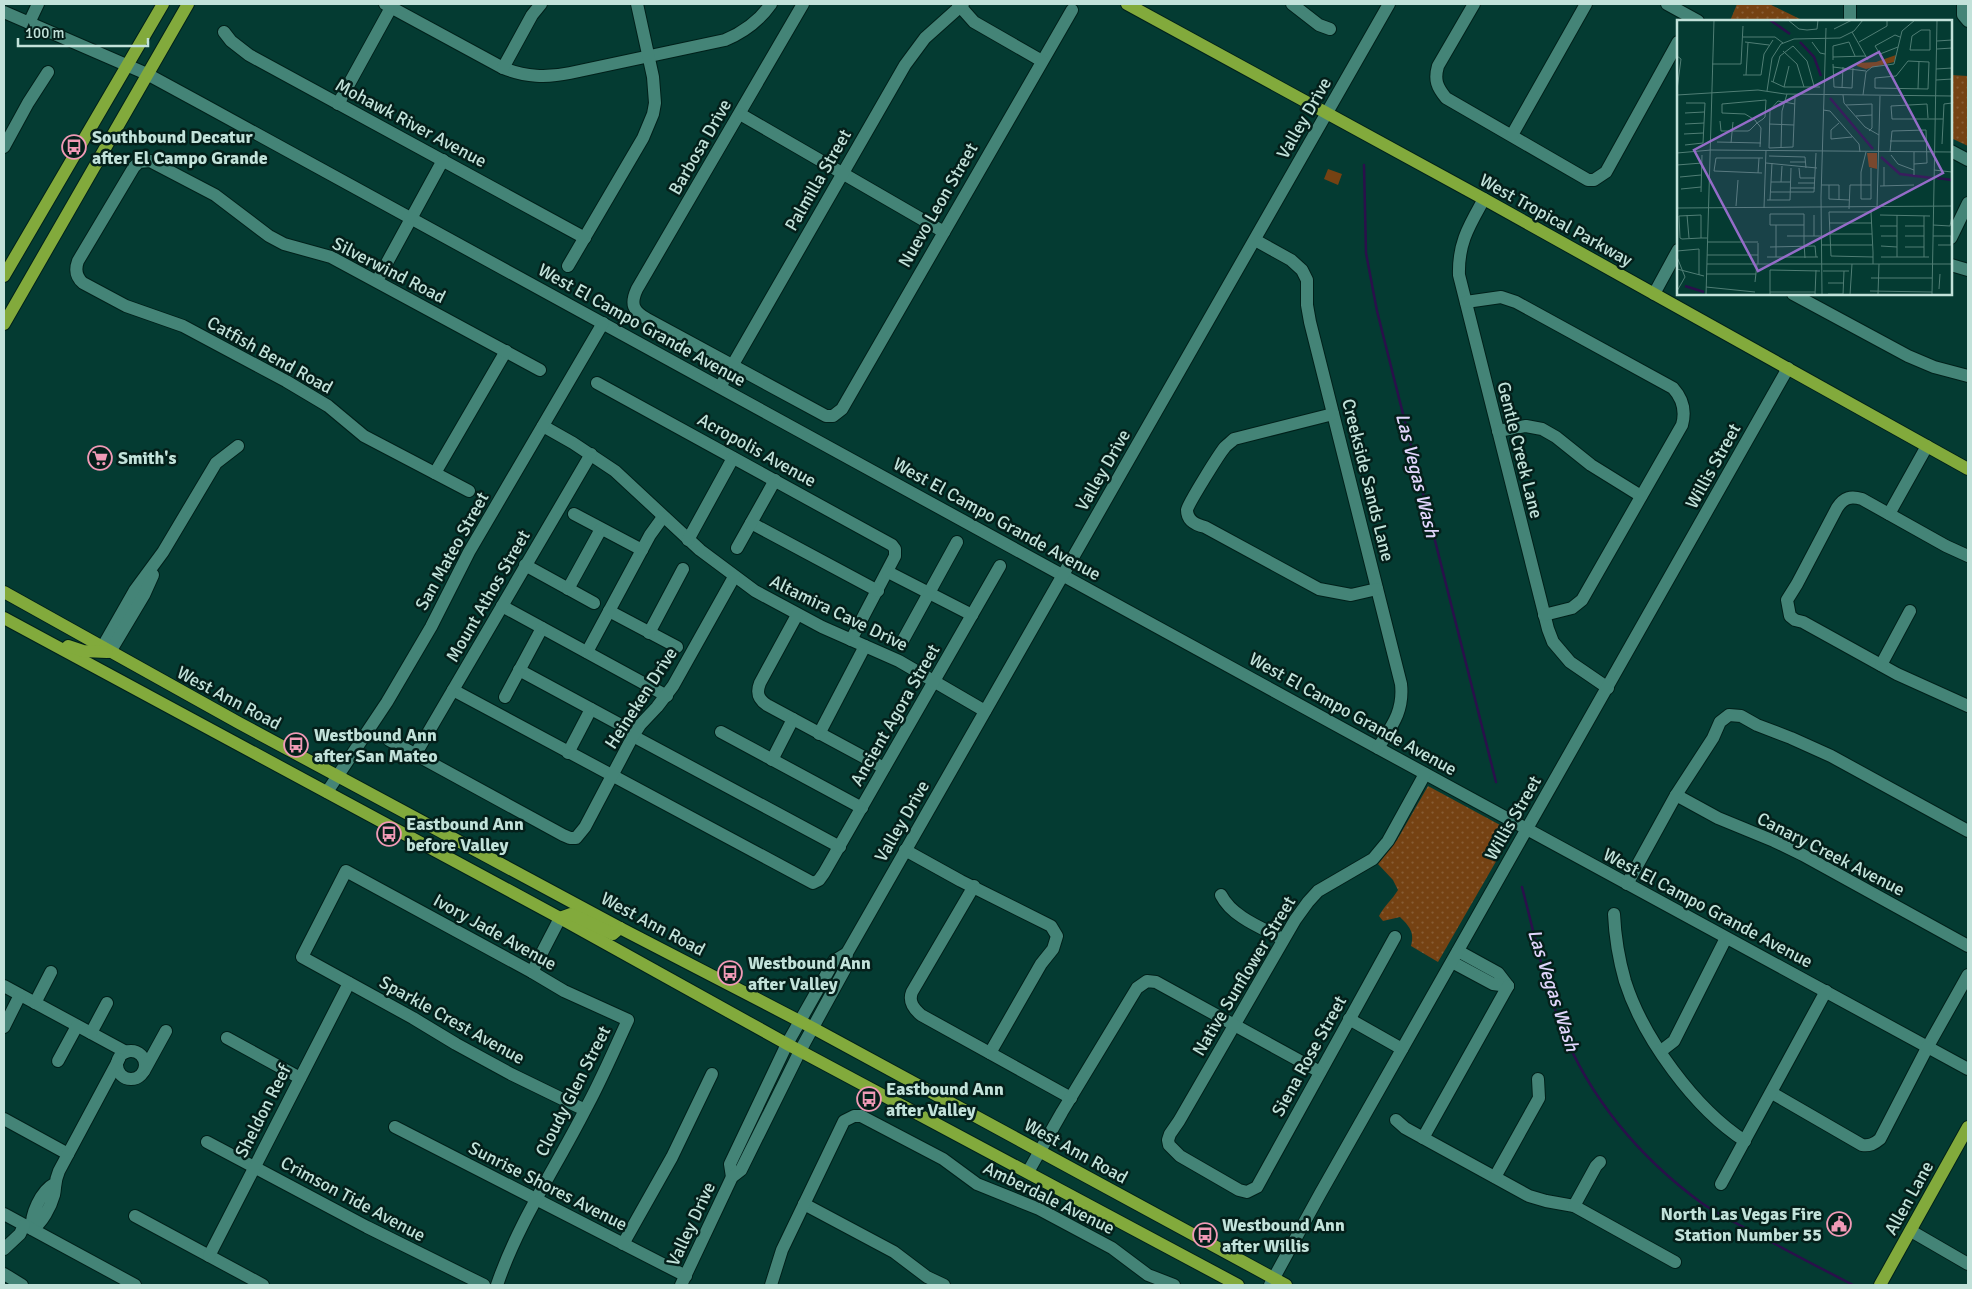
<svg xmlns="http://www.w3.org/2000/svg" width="1972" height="1289" viewBox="0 0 1972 1289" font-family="Signika,sans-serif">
	<defs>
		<pattern id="park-dots" width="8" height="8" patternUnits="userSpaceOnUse" patternTransform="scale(1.25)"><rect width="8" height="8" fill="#754213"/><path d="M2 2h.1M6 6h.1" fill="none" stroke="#875d35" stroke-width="1.8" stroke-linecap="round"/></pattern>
	</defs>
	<rect width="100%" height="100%" fill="#043b32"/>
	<g fill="url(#park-dots)">
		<path d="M1737,4H1769L1804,21H1730Z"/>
		<path d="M1951,75L1968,76V146L1951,138Z"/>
		<path d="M1428,786L1513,832L1438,962L1411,946C1415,932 1409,926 1400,917L1383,921L1379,916C1384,906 1392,900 1398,890L1393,880L1378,864L1397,840Z"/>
	</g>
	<path fill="#754213" d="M1328,169L1342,174L1338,185L1324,179Z"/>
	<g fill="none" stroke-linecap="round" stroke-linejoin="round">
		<g stroke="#2a104b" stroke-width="2.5">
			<path d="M1364,165L1366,253L1377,311L1496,782"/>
			<path d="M1522,887C1534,933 1544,981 1561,1026C1589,1098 1641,1159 1703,1204C1723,1217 1745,1228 1766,1239C1795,1255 1824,1270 1853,1285"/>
		</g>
		<g stroke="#00201a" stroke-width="14">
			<g id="minor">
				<path d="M385,4L503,68C526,77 546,78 570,73L725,40C744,32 759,21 771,4"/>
				<path d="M803,4L637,289C630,304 633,311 647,319L826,416H833L842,409L1072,10"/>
				<path d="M958,4L974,22L1042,61"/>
				<path d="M1292,4L1319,25L1330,29"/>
				<path d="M1474,4L1438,66C1434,80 1437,87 1446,98L1588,180H1594L1606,172L1678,42"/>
				<path d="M1667,4L1698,21"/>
				<path d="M1963,4V15L1968,21"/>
				<path d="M4,12L147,74L204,105L1378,748L1968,1069"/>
				<path d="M1850,18V4"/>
				<path d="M29,23L38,4"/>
				<path d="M224,32L231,41L249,55L585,238"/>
				<path d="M503,68L532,15L541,4"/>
				<path d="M338,104L393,4"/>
				<path d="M740,114L944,232"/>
				<path d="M1512,135L1586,4"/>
				<path d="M4,147L28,103L48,72"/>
				<path d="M1951,151L1968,160"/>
				<path d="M1484,199C1469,226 1458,243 1459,275L1548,629L1553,642L1570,662L1608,688"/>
				<path d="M1951,238L1968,203"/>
				<path d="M1255,240L1291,260L1302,270L1307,280V305L1310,322L1401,684C1404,711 1392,726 1378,748"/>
				<path d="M1951,265L1968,270"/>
				<path d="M568,266L643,138L653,114L655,103L653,77L637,4"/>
				<path d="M377,281L443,160"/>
				<path d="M1654,294L1678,250"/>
				<path d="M1793,294L1908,356L1934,367L1968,376"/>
				<path d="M1466,302L1501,297L1516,302L1673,388C1682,398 1686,411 1682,425L1582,600L1572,608L1544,615"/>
				<path d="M597,383L892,545L895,549V556L851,640"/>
				<path d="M720,387L905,65L925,38L963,4"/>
				<path d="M1333,414L1234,439C1231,442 1228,444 1225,447C1219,454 1188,504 1187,510C1187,521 1196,525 1205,527L1319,589L1351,595L1377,589"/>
				<path d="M543,426L573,443L615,471L700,550L755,591L822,627L899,661L985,711"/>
				<path d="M1498,431L1526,426L1542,429L1556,437L1591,465L1641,496"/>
				<path d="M435,473L506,351"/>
				<path d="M469,491L364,436L328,406L286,381L183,326L126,306L83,283C76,277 75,269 78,261L134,167L139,162L150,161L215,195L269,236L284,244L331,257L540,370"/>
				<path d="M574,514L642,550"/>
				<path d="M1889,514L1927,446"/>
				<path d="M751,523L878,591"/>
				<path d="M688,540L733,458"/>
				<path d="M737,548L775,480"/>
				<path d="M1968,556L1946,546L1862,499C1851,496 1844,497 1837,508L1797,584L1787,600L1790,616L1795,620L1803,622L1897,674L1968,706"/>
				<path d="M525,565L594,603"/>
				<path d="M888,572L972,615"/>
				<path d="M568,589L601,529"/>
				<path d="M502,606L667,696"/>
				<path d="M609,611L677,647"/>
				<path d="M797,615L760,683C756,693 758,699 767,705L884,768"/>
				<path d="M649,633L683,569"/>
				<path d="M902,642L957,542"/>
				<path d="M102,648L135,590L163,552L216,463L238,446"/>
				<path d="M110,652L144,595L153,575"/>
				<path d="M587,652L650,535L663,517"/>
				<path d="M1881,665L1910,611"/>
				<path d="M519,670L619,724"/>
				<path d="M453,690L813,883L819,880L824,873L1000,566"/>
				<path d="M505,697L542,628"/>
				<path d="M721,732L862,808"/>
				<path d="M819,734L865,646"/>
				<path d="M633,736L840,847"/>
				<path d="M389,740L563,835L570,838H576L585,827L633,736L640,725L657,707L673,686L734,577"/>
				<path d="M568,753L591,709"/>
				<path d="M415,755L591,454"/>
				<path d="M772,760L793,719"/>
				<path d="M327,792L387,702L431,627L469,552L603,323"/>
				<path d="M1676,795L1718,818L1774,841L1803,855L1968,946"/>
				<path d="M905,850L961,881L1051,926L1057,936L1053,949L1041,964L990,1053"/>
				<path d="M1627,884L1676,795L1713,738L1720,722L1729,715L1741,716L1757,725L1791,738L1831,756L1968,831"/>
				<path d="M974,886L912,992C908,1002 914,1009 921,1015L1071,1098"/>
				<path d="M1221,895C1232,917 1262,928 1283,939"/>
				<path d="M1614,914C1615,936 1619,960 1625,981C1643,1038 1695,1109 1745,1141"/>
				<path d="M1395,937L1257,1187L1247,1192L1239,1190L1180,1156L1169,1145L1168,1140L1170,1134L1179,1121L1295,920L1308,902L1318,891L1373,859L1388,841L1425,774"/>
				<path d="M1458,951L1498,973L1508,986"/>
				<path d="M1452,962L1493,984L1508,986"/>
				<path d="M532,972L560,918"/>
				<path d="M4,986L126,1052"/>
				<path d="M35,1003L51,972"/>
				<path d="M1349,1019L1402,1049"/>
				<path d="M4,1027L20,995"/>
				<path d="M91,1033L107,1003"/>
				<path d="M227,1038L300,1078"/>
				<path d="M1661,1051L1674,1041L1726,938"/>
				<circle cx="131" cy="1065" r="14"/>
				<path d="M58,1061L77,1026"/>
				<path d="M144,1071L166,1031"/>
				<path d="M1772,1093L1862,1145C1870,1146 1874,1144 1880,1139L1927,1048L1968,975"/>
				<path d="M4,1119L68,1154"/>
				<path d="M1396,1120L1405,1128L1529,1196L1546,1201L1574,1206L1675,1262"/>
				<path d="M395,1127L686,1276"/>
				<path d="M1423,1138L1508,986"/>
				<path d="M207,1142L367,1227L484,1285"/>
				<path d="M1028,1172L1062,1112L1137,988L1147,981L1156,982L1320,1072"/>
				<path d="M732,1177L730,1164L787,1044L834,961L847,953"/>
				<path d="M1495,1177L1539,1098L1538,1079"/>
				<path d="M54,1184C41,1191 30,1215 32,1229C42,1224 51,1206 54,1195C56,1185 54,1183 59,1171L119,1059"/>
				<path d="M1721,1184L1826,991"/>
				<path d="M804,1204L894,1252L927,1277L944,1285"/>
				<path d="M1574,1206L1596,1166L1600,1162"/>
				<path d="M4,1214L135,1285"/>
				<path d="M135,1216L263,1285"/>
				<path d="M1911,1231L1968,1264"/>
				<path d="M623,1244L672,1157L712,1074"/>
				<path d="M4,1249L20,1234L24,1225"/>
				<path d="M209,1256L349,983"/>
				<path d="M4,1274L22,1285"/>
				<path d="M497,1285C518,1223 555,1169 585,1110C601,1081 614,1050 628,1020L564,991L532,972L346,871L302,957L413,1018L456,1044L511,1074L585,1110"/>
				<path d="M681,1285L732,1177L741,1170L800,1051L845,969L847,953L1389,4"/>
				<path d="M771,1285L782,1250L844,1121L854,1116H861L943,1159L977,1184L1039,1209L1112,1248L1148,1275L1174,1285"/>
				<path d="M1270,1285L1320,1194L1788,368"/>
			</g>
		</g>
		<g stroke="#00201a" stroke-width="14">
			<g id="major">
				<path d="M1127,4L1484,199L1968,469"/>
				<path d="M4,276L163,4"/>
				<path d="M4,324L188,4"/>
				<path d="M4,592L239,723L620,928L813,1028L1286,1285"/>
				<path d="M4,618L560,918L787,1044L1238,1285"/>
				<path d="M68,646L83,651L107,652"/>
				<path d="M560,918L571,914L613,934L620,928"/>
				<path d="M1880,1285L1968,1127"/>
			</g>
		</g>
		<use href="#minor" stroke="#448477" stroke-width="12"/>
		<use href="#major" stroke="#82aa3c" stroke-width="12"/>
	</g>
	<defs>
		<g id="bus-ring" transform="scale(1.25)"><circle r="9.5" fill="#041f1a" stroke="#f09ab6" stroke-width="1.5"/><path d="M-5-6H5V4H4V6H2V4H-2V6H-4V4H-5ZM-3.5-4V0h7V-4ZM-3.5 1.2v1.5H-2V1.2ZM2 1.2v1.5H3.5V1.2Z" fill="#f09ab6"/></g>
		<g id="supermarket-ring" transform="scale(1.25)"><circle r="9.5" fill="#041f1a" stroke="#f09ab6" stroke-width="1.5"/><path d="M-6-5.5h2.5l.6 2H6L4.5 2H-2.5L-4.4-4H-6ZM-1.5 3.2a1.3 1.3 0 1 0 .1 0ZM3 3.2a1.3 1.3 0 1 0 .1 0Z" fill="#f09ab6"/></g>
		<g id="civic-ring" transform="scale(1.25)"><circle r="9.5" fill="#041f1a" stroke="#f09ab6" stroke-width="1.5"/><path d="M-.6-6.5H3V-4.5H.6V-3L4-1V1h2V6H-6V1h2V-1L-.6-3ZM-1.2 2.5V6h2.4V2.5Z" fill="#f09ab6"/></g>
	</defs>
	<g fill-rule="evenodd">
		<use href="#bus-ring" x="74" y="147"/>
		<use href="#supermarket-ring" x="100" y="458"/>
		<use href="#bus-ring" x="296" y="745"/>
		<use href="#bus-ring" x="389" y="834"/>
		<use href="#bus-ring" x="730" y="973"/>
		<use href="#bus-ring" x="869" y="1099"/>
		<use href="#civic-ring" x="1839" y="1224"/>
		<use href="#bus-ring" x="1205" y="1235"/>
	</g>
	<g text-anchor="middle" stroke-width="5" stroke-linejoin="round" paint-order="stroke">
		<g font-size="18" fill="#c2e2da" stroke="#041f1a">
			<text transform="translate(1304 118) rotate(-60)" y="6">Valley Drive</text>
			<text transform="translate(411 123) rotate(28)" y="6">Mohawk River Avenue</text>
			<text transform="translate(700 147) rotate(-60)" y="6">Barbosa Drive</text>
			<text transform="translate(818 180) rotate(-60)" y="6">Palmilla Street</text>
			<text transform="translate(938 205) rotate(-60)" y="6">Nuevo Leon Street</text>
			<text transform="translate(1556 220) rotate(29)" y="6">West Tropical Parkway</text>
			<text transform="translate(389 270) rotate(27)" y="6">Silverwind Road</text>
			<text transform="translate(642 325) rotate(29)" y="6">West El Campo Grande Avenue</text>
			<text transform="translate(270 355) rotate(29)" y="6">Catfish Bend Road</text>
			<text transform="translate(757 450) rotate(29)" y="6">Acropolis Avenue</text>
			<text transform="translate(1520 450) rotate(76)" y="6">Gentle Creek Lane</text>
			<text transform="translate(1713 466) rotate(-61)" y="6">Willis Street</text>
			<text transform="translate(1103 470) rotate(-60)" y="6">Valley Drive</text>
			<text transform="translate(1368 480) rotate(76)" y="6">Creekside Sands Lane</text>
			<text transform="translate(997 519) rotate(29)" y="6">West El Campo Grande Avenue</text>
			<text transform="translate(452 551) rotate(-61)" y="6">San Mateo Street</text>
			<text transform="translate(488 596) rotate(-60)" y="6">Mount Athos Street</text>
			<text transform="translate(839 613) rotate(26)" y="6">Altamira Cave Drive</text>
			<text transform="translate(229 698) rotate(28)" y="6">West Ann Road</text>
			<text transform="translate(641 698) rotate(-57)" y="6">Heineken Drive</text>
			<text transform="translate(1353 714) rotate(29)" y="6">West El Campo Grande Avenue</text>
			<text transform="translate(895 715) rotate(-60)" y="6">Ancient Agora Street</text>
			<text transform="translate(1513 818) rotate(-60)" y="6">Willis Street</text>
			<text transform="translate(902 821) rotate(-60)" y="6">Valley Drive</text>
			<text transform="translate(1831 854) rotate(27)" y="6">Canary Creek Avenue</text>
			<text transform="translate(1708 908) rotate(28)" y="6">West El Campo Grande Avenue</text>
			<text transform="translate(653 924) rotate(28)" y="6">West Ann Road</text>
			<text transform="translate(495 932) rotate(29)" y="6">Ivory Jade Avenue</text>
			<text transform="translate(1244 976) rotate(-59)" y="6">Native Sunflower Street</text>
			<text transform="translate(452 1020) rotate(29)" y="6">Sparkle Crest Avenue</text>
			<text transform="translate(1309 1056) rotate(-61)" y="6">Siena Rose Street</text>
			<text transform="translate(573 1091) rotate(-63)" y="6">Cloudy Glen Street</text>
			<text transform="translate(263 1111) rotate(-63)" y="6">Sheldon Reef</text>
			<text transform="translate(1076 1151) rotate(29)" y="6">West Ann Road</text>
			<text transform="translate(548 1186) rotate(27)" y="6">Sunrise Shores Avenue</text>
			<text transform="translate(1049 1198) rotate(26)" y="6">Amberdale Avenue</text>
			<text transform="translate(1909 1198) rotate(-61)" y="6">Allen Lane</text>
			<text transform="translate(353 1199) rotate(28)" y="6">Crimson Tide Avenue</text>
			<text transform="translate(691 1224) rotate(-65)" y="6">Valley Drive</text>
		</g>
		<g font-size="18" font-weight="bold" fill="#c2e2da" stroke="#041f1a" text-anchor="start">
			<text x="92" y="143">Southbound Decatur<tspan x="92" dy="21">after El Campo Grande</tspan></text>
			<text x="118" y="464">Smith's</text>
			<text x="314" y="741">Westbound Ann<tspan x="314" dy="21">after San Mateo</tspan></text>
			<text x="406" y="830">Eastbound Ann<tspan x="406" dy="21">before Valley</tspan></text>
			<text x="748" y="969">Westbound Ann<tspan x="748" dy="21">after Valley</tspan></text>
			<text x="886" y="1095">Eastbound Ann<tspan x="886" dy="21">after Valley</tspan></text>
			<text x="1822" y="1220" text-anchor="end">North Las Vegas Fire<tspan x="1822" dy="21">Station Number 55</tspan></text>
			<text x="1222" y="1231">Westbound Ann<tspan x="1222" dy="21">after Willis</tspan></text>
		</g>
		<g font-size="19" font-style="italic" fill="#e2d6fc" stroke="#041f1a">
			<text transform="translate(1418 475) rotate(76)" y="7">Las Vegas Wash</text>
			<text transform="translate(1554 990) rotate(72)" y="7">Las Vegas Wash</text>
		</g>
	</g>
	<g transform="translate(1677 20)">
		<rect width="275" height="275" fill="#043b32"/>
		<path d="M219,35L217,42L189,49L180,46V43L199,42ZM190,133H200V149L192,147Z" fill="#754213"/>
		<path fill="none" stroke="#2a104b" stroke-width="2.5" d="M93,0L113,14M123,22L137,37L144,56M153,78L196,129M204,137L223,154L255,158M260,158L275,160M8,266L27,272"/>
		<path fill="none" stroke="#507e75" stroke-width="1" d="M111,0L122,9L130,10L140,9L141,0M157,9L175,0M244,10H253V30H233L235,16ZM175,12L191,40M66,17H98L106,23M260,21L275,20M68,22L92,25M135,22L143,33L148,34M182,22L210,6V0M221,27L203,34L198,26L218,15L223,17M260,29L275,28M106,31L120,44L127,67M0,36L4,39L0,70M156,37L189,36M156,40V26L172,22L178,36M231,41L252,42L251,69L198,68V58L219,56ZM35,44H64L66,6M156,44L157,67L175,68L176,48M156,47L189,51M259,49L275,48M66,55H84L87,34L96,20M69,55L71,23M259,60L275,59M94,61L107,67H143M96,62L103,36L116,26L130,41L137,66M107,67L112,46M165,68L166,47M241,69L242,41M90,71L95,38L104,24L117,19L163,18L177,11L186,0M0,75L81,70L108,74L275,76M166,75L167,83L188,107L202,115M186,75L189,52L195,47L217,44L225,11L238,0M118,84L101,81L93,90L92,128L116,127L118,78M169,85L195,84V108L192,111M146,90L153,91L182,124L183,132M8,93L27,92M179,96L195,95M251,98L250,84L214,86L215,99H266M43,101L44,111H71L73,110L80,103L86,99L88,97L89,80L45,84V93L68,94L78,100L80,103L82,105L84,108L83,127M162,103L154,110V119L175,117M8,104L27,103M92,104L117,105M7,114L26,113M213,121H250M40,122L84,123M54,123L56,102M265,124L267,84L275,83M8,125L26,123L28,83H9M104,128L105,91L110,74M189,132L184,152V179H194V148M213,132L215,111L249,110L250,143L237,144M0,133L34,130L275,132M214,135L221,144L237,150M92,136L128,137L129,148M113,142H129M89,143L140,148M0,145L25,143M122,148L123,158H138M257,150L275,152M81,153L82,138M85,153L37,151L39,138H86M237,155V132M3,157L24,155M94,162H114M104,162L105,146M121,163H138M144,165H162V180M152,165V179L172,180M203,166L237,165M207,166V147M113,168H138M4,169L24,167M24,172L25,135M94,172H137L139,133M90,180H113L114,148M93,180L95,143M59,186L61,160M0,188L275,186M87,188L89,130M200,188L203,76M172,189L173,165H194M10,195L12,218M137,195V216M203,195L253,196M152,203H195M99,205V237M127,205H93V194H127V223L128,238M256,205L273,206L275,196M203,206H220M228,206H247M153,214H195M110,216H145M204,216H220M228,216H247M256,216H275M24,218V195L2,196L3,218L5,219L24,218H30M30,222H81M81,223V244M145,225H195M261,225H274V216M204,226L220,227M93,227L138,226L139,237M228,227H247M0,231L22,229V255M30,235H81M0,237L8,257L0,271M90,237H141M204,237H252M220,237V195M247,237V196M30,244H275M196,244V232L194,192H152L154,236L196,237M0,249L27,256M146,251H172M29,254H79M194,258H255M78,262L80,244M151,263H167M29,267L78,272M262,269L263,254M193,271L255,272M93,272H138M151,274H166M201,274L202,244M29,275L37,0M93,275V250L143,251M138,275L139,250M145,275L144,177L149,8M166,275L167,251M173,275L175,244M255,275L260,0"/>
		<path fill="#946cc8" fill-opacity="0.15" stroke="#946cc8" stroke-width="2.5" d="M202,32L266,153L81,251L17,130Z"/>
		<rect width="275" height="275" fill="none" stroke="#c2e2da" stroke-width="2.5"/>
	</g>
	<rect width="1972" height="1289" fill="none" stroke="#c2e2da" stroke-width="10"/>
	<path d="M18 38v8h130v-8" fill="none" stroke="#c2e2da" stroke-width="2.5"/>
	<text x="25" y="38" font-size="15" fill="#c2e2da" stroke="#041f1a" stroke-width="4" paint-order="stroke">100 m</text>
</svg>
